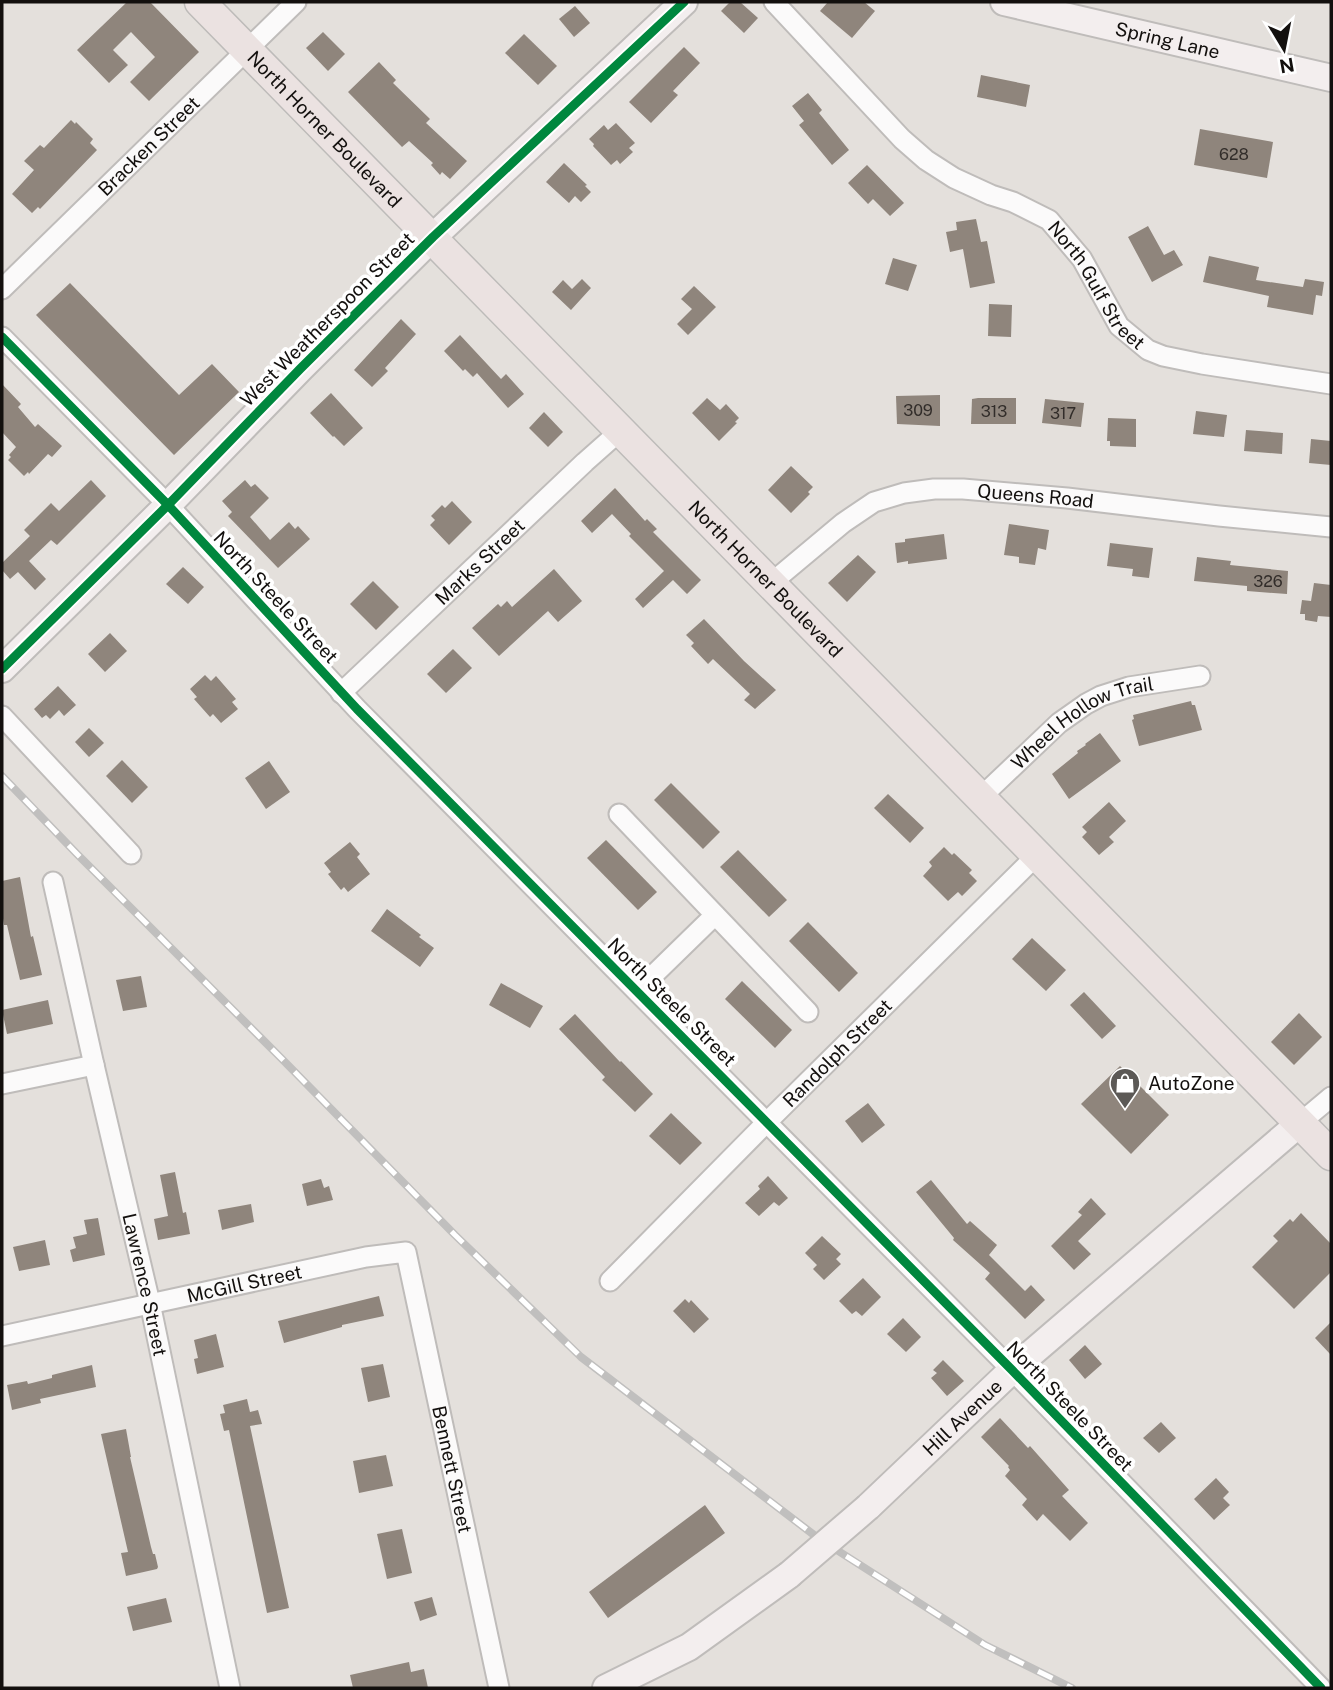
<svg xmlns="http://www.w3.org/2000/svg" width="1333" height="1690" viewBox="0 0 1333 1690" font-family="'Public Sans',sans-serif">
	<rect width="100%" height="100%" fill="#e4e0dc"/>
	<g fill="#8f857c">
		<path d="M127,2H150L199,52L149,101L130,82L155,57L131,32L113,50L128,65L109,83L77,50Z"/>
		<path d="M730,2H740L758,18L744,33L721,11Z"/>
		<path d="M828,2H864L875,11L852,38L820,11Z"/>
		<path d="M575,6L590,23L574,37L559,19Z"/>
		<path d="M323,32L345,54L328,71L306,48Z"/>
		<path d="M524,34L557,66L538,85L505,53Z"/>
		<path d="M684,47L700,63L673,91L678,95L651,123L629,102Z"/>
		<path d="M379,62L396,80L393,83L430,119L426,123L467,161L450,179L442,172L440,175L431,165L433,163L409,141L402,147L348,92Z"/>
		<path d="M981,75L1030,85L1026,107L977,97Z"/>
		<path d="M808,93L822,110L819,113L849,150L832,165L799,125L804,121L792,106Z"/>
		<path d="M71,120L75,124L76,122L93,139L90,143L97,150L40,209L38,207L32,213L12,194L34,170L24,161L40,145L44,148Z"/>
		<path d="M616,123L635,143L629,148L633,152L620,164L617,160L611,165L593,146L594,144L589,139L604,125L608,130Z"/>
		<path d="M1200,129L1273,142L1267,178L1194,165Z"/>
		<path d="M564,163L587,185L585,186L591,192L581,202L575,196L569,203L546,182Z"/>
		<path d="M867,165L904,203L890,216L873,199L868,204L848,183Z"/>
		<path d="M976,219L981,242L987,241L995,283L970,288L963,249L950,252L946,232L957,230L956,222Z"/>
		<path d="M1148,226L1164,255L1174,250L1183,265L1152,282L1128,237Z"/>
		<path d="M1209,256L1259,267L1256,280L1303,287L1305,279L1324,282L1322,296L1316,295L1313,315L1267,307L1269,296L1203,282Z"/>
		<path d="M893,258L917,265L908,291L885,284Z"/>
		<path d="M582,279L591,288L571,310L552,292L563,280L572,289Z"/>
		<path d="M70,283L179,395L212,364L239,392L174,455L36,315Z"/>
		<path d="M694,286L716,307L688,335L677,324L692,309L681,299Z"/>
		<path d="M989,304L1012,305L1011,337L988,336Z"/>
		<path d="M401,319L416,334L385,368L388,371L372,387L354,370Z"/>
		<path d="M460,335L501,379L506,374L524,394L508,408L477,373L473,377L465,369L463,371L444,351Z"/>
		<path d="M2,384L21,404L18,407L35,427L38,424L62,446L52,457L48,454L29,474L28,472L24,476L8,460L11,457L9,455L16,447L2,432Z"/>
		<path d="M331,393L363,428L344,446L334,436L333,437L310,413Z"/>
		<path d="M940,395V426L897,424L896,396Z"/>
		<path d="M707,398L720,410L726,404L739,418L735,422L737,423L719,441L692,413Z"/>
		<path d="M978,398H1016V424H971L972,399Z"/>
		<path d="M1045,399L1084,403L1081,427L1042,423Z"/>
		<path d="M1196,411L1227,415L1224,437L1193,434Z"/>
		<path d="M544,412L563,432L548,447L529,428Z"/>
		<path d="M1108,418L1136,419V447L1110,446V441H1107Z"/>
		<path d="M1246,430L1283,433L1282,454L1244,451Z"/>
		<path d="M1311,439L1331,441V465L1309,463Z"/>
		<path d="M791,466L813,487L808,492L810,494L791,513L768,490Z"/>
		<path d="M91,480L106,496L57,545L51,540L29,561L46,579L35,590L18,572L10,579L2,570V563L30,536L24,530L51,503L59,511Z"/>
		<path d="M245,480L251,487L255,484L269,498L250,517L270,540L289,522L295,529L298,526L310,539L278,568L228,516L232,512L222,501Z"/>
		<path d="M615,488L645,521L647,519L657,529L653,532L701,580L687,594L673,580L643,608L635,599L664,571L629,536L631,534L612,514L592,533L581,521Z"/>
		<path d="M452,501L472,522L449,545L430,525L435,520L431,516L442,505L445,508Z"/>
		<path d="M1009,524L1049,530L1046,550L1038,548L1035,565L1019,563V557L1004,555Z"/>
		<path d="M944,534L947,559L908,564V561L897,563L895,543L905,542V539Z"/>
		<path d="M1110,543L1153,548L1149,578L1132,576L1133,569L1107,566Z"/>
		<path d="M858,555L876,572L847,602L828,583Z"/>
		<path d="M1197,557L1231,561L1230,565L1288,571L1287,594L1247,591V586L1194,581Z"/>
		<path d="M183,567L204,587L188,604L166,584Z"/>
		<path d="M554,569L582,601L558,622L548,611L499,656L472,628L498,604L501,607L507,601L512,607Z"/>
		<path d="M373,581L399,607L376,630L350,604Z"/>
		<path d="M1314,583L1331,585V617L1318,616L1317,622L1305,620V614H1300L1302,600L1311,601Z"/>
		<path d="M704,619L744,661L776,690L755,709L744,700L750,694L713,659L708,664L691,646L694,643L686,635Z"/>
		<path d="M110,633L127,651L105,672L88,654Z"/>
		<path d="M453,649L472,668L446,693L427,674Z"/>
		<path d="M205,675L211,681L216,676L236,699L232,702L238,709L221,723L213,714L210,717L194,699L197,697L190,689Z"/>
		<path d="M58,686L76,705L64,716L59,710L50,719L46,715L42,718L34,709Z"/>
		<path d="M1191,701L1192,705H1195L1202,730L1139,746L1132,720L1134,719L1133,715Z"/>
		<path d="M89,728L104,743L89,757L75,742Z"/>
		<path d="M1100,733L1121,761L1069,799L1052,774L1078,753L1077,751L1086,745L1085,744Z"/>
		<path d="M122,760L148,787L132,803L106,776Z"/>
		<path d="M269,761L290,792L266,809L245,778Z"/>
		<path d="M671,783L720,832L703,849L654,800Z"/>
		<path d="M888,794L924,828L910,843L874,808Z"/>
		<path d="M1109,802L1126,821L1109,837L1114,842L1099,855L1082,837L1087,832L1082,827Z"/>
		<path d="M606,840L657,892L638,910L587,858Z"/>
		<path d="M350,842L360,854L357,857L370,874L348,892L344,887L341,890L328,874L331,872L324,863Z"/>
		<path d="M944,847L952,855L954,853L972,870L969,873L977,881L962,896L958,892L948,901L923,876L932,866L929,862Z"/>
		<path d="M738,850L787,900L769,917L720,867Z"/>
		<path d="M20,877L31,937L33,936L42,975L20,980L7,925H4L2,912V881Z"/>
		<path d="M387,909L421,935L419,937L434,948L420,967L371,931Z"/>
		<path d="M808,922L858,973L839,992L789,941Z"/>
		<path d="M1032,938L1066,970L1046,991L1012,959Z"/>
		<path d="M141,976L147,1007L123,1011L116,980Z"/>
		<path d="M742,981L792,1030L775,1048L725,999Z"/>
		<path d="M501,983L543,1006L530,1028L489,1005Z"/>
		<path d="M1084,992L1116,1026L1102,1039L1070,1005Z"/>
		<path d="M48,1000L53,1024L7,1034L2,1010Z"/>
		<path d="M1299,1013L1322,1037L1294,1065L1271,1042Z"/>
		<path d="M575,1014L620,1062L621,1061L653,1094L635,1112L602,1080L605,1077L559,1029Z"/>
		<path d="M1120,1066L1169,1115L1131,1154L1081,1104Z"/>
		<path d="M868,1103L885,1125L862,1143L845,1121Z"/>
		<path d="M671,1113L702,1143L680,1165L649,1136Z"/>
		<path d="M175,1172L183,1213L186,1212L190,1234L158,1240L154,1219L168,1216L160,1175Z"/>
		<path d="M768,1176L788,1198L779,1206L774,1202L759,1216L745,1203L760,1189L758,1186Z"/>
		<path d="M321,1179L324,1188L329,1186L333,1200L307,1206L302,1184Z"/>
		<path d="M931,1180L967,1224L970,1221L997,1245L989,1255L1025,1291L1031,1285L1045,1300L1025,1319L985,1279L990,1273L953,1240L954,1238L916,1192Z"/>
		<path d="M1091,1198L1106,1214L1078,1241L1091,1254L1074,1270L1051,1246L1082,1215L1078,1212Z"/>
		<path d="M251,1204L254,1222L222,1230L218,1210Z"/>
		<path d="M1301,1213L1331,1244V1272L1294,1309L1252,1267L1278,1241L1273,1236L1290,1219L1293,1222Z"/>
		<path d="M98,1218L105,1255L73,1262L70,1250L76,1248L73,1237L87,1234L84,1220Z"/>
		<path d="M822,1236L841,1254L836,1259L841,1264L824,1280L813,1269L817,1265L805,1253Z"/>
		<path d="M45,1240L50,1265L19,1271L13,1247Z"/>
		<path d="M863,1278L881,1297L862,1316L856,1311L852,1314L839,1301Z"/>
		<path d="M379,1296L384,1316L342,1325V1327L284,1343L278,1321Z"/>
		<path d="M685,1299L689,1303L691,1300L709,1319L694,1333L673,1311Z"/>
		<path d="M903,1318L921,1337L906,1352L887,1334Z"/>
		<path d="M1331,1322V1355L1315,1338Z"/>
		<path d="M216,1334L224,1367L197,1374L194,1359L198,1358L194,1340Z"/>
		<path d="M1085,1345L1102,1364L1085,1379L1069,1360Z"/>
		<path d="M943,1360L964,1381L947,1396L931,1378L937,1373L933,1370Z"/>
		<path d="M383,1364L390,1397L368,1402L361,1368Z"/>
		<path d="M92,1365L96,1387L40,1399L41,1403L12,1410L7,1385L27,1381L28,1384L52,1378V1375Z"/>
		<path d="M247,1399L250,1412L258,1410L262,1424L250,1426L289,1608L267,1613L229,1430L224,1431L220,1414L225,1413L223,1405Z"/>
		<path d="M1000,1418L1028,1448L1030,1446L1069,1490L1062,1496L1088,1523L1070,1541L1043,1514L1037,1521L1022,1505L1027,1499L1005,1476L1010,1470L1008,1467L1009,1466L981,1437Z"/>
		<path d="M1161,1422L1176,1438L1159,1453L1143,1438Z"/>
		<path d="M126,1429L131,1457H130L151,1547L153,1554H155L158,1567L157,1569L126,1576L121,1553L128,1552L101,1434Z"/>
		<path d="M386,1455L393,1486L359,1493L353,1461Z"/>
		<path d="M1216,1478L1229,1492L1223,1498L1230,1505L1214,1520L1194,1499Z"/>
		<path d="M705,1505L725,1533L608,1618L589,1592Z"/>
		<path d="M402,1529L412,1573L387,1579L377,1534Z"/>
		<path d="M432,1597L437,1615L420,1621L414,1602Z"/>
		<path d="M166,1598L172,1622L133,1631L127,1607Z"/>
		<path d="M409,1662L411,1672L424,1669L428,1688H353L350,1675Z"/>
	</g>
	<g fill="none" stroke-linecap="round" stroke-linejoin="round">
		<g stroke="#bfbcba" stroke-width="23">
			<g id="street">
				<path id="s1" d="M774,2L902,139L926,160L954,178L991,195L1013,202L1049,220L1082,259L1119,326L1148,350L1163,356L1202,364L1331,384"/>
				<path id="s2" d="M2,289L296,2"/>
				<path d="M2,337L168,505L357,709L1012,1370L1321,1688"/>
				<path id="s3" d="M770,584L843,523L874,502L904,493L934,489H963L1067,498L1219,516L1331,527"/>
				<path id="s4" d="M341,693L585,462L620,431"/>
				<path d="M2,716L131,854"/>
				<path id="s5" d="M980,798L1059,723L1086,704L1101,696L1129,687L1200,676"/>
				<path d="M619,814L808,1012"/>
				<path id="s6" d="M53,882L94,1065L150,1303L230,1688"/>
				<path d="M637,991L715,915"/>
				<path d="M2,1084L94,1065"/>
				<path d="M1300,1123L1331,1097"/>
				<path id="s7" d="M610,1281L767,1122L1036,856"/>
				<path id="s8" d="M2,1336L366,1257L406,1252L499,1688"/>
			</g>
		</g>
		<g stroke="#bfbcba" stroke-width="30">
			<g id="secondary">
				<path id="s9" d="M1004,2L1331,78"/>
				<path d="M2,669L168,505L301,368L433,237L684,2"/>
				<path id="s10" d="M868,1507L1012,1370L1300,1123"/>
				<path d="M606,1688L689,1647L789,1575"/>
			</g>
		</g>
		<g stroke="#bdbbb9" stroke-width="33">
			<g id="primary">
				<path id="s11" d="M200,2L1331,1155"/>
			</g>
		</g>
		<use href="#street" stroke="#fbfafa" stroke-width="19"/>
		<use href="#secondary" stroke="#f3eeee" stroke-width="26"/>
		<use href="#primary" stroke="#ebe2e1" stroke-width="30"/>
		<g stroke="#c0bfbe" stroke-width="8">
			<path id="rail" d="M2,776L77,854L281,1058L455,1235L581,1357L818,1538L985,1645L1072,1688"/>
		</g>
		<use href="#rail" stroke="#fff" stroke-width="5" stroke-dasharray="16" stroke-linecap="butt"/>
		<g stroke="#bfbcba" stroke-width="30" stroke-linecap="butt">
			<path id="secondary-bridge" d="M789,1575L868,1507"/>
		</g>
		<use href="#secondary-bridge" stroke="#f3eeee" stroke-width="26"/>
		<g stroke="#fff" stroke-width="13">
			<g id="cycleway">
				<path d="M2,337L168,505L357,709L1012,1370L1321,1688"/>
				<path d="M2,669L168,505L301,368L433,237L684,2"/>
			</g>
		</g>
		<use href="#cycleway" stroke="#00873e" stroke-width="9"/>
	</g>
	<defs>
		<g id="shop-pin" transform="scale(1.575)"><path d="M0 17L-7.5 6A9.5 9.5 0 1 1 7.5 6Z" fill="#5c5956" stroke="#fff"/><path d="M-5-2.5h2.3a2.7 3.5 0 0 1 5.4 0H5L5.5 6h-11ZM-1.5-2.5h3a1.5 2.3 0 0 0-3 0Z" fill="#fff"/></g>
	</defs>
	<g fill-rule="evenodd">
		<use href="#shop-pin" x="1125" y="1083"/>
	</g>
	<g text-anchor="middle" stroke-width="7" stroke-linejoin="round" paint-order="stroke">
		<g font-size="16" fill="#322d2a">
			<text x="1234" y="160">628</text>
			<text x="918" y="416">309</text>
			<text x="994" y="417">313</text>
			<text x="1063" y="419">317</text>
			<text x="1268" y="587">326</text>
		</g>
		<g font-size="19" fill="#13100e" stroke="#fff">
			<text dy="7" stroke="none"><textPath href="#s9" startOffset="168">Spring Lane</textPath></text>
			<text dy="7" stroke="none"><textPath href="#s11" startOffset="178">North Horner Boulevard</textPath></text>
			<text dy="7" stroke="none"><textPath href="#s2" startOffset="205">Bracken Street</textPath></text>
			<text dy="7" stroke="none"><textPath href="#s1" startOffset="438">North Gulf Street</textPath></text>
			<text transform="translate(327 319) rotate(-45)" y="7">West Weatherspoon Street</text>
			<text dy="7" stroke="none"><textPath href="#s3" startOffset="296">Queens Road</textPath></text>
			<text dy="7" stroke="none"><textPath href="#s4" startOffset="191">Marks Street</textPath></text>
			<text dy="7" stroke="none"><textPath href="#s11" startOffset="808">North Horner Boulevard</textPath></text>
			<text transform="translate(276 597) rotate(47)" y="7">North Steele Street</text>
			<text dy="7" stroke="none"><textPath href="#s5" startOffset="130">Wheel Hollow Trail</textPath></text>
			<text transform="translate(672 1002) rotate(45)" y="7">North Steele Street</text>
			<text dy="7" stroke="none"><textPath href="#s7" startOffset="322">Randolph Street</textPath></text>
			<text dy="7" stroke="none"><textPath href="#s8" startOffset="248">McGill Street</textPath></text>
			<text dy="7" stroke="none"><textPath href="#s6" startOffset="413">Lawrence Street</textPath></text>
			<text transform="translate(1070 1406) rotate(46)" y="7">North Steele Street</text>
			<text dy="7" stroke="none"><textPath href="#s10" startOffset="130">Hill Avenue</textPath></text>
			<text dy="7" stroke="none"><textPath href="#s8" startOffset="635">Bennett Street</textPath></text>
		</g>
		<g font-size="19" fill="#13100e" stroke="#fff" text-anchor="start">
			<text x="1148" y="1090">AutoZone</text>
		</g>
	</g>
	<rect width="1333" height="1690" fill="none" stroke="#13100e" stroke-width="7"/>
	<g transform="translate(1284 49) rotate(170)" stroke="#ffffff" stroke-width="5" paint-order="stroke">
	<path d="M0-5L12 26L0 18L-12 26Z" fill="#13100e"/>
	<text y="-10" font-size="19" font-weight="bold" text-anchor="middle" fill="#13100e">N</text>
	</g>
</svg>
